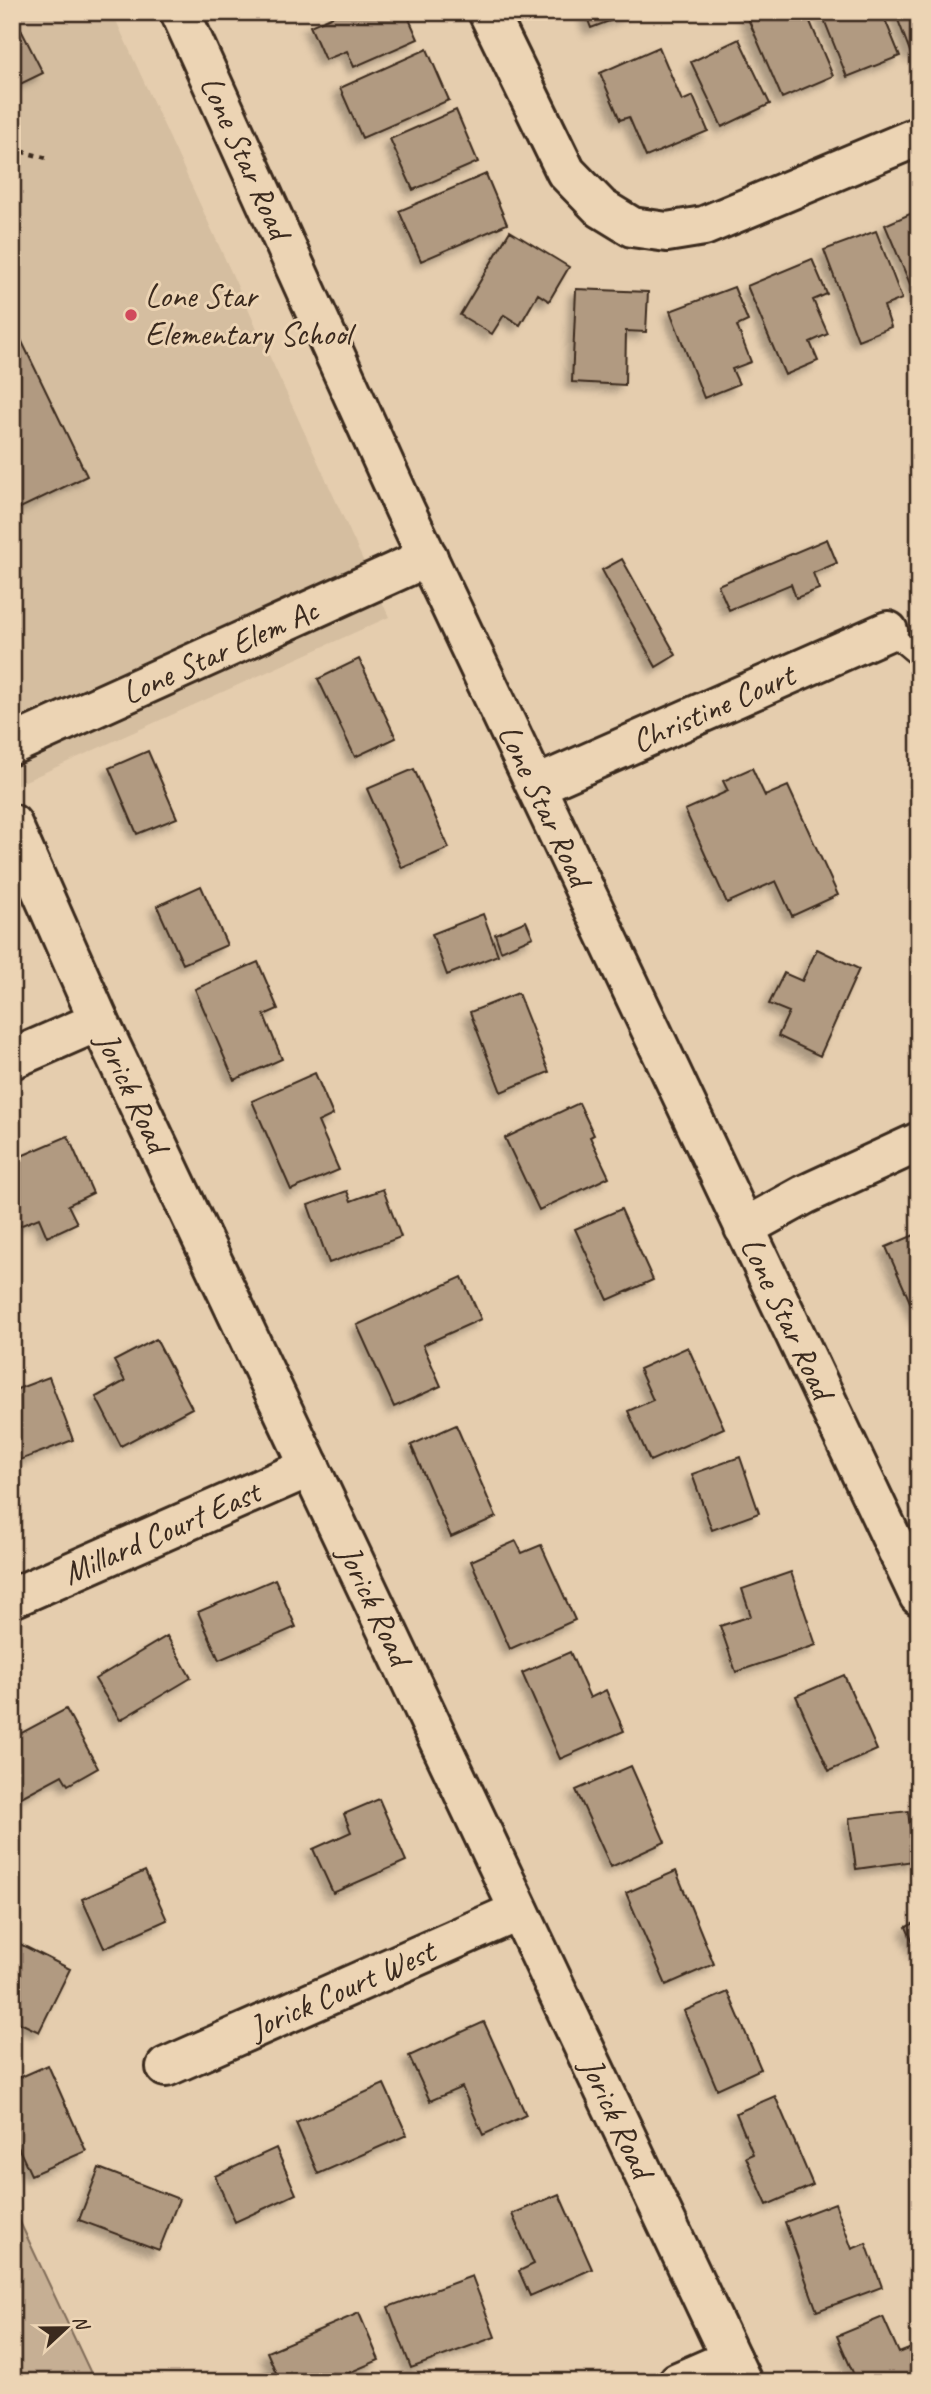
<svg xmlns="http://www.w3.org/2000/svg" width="931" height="2394" viewBox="0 0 931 2394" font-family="Caveat,sans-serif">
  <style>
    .built { fill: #d5bea0 }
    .green { fill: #c6af94; stroke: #806c59; stroke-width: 2 }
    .building { fill: #b19a81; stroke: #3b2a1e; stroke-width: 2; filter: url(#shadow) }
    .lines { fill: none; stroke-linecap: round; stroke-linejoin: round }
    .lane-casing { stroke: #3b2a1e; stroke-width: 24 }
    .street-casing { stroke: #3b2a1e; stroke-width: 44 }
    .secondary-casing { stroke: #3b2a1e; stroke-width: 44 }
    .path { stroke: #3b2a1e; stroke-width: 4.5; stroke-dasharray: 5 5; stroke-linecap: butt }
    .lane { stroke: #ecd4b4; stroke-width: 19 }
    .street { stroke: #ecd4b4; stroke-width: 38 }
    .secondary { stroke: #ecd4b4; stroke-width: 38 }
    .poi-dot { fill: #d1495b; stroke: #ecd4b4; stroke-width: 2.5 }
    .labels { text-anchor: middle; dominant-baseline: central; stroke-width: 6; stroke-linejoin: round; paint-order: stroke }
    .street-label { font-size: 33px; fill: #3b2a1e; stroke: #ecd4b4 }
    .poi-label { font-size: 33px; fill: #3b2a1e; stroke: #ecd4b4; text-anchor: start }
  </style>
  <defs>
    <filter id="shadow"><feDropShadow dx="-6" dy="6" stdDeviation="3.5" flood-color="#0004"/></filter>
  </defs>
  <rect width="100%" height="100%" fill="#e5cdae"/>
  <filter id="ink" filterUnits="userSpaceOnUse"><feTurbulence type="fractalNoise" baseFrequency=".0143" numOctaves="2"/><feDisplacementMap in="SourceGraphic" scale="14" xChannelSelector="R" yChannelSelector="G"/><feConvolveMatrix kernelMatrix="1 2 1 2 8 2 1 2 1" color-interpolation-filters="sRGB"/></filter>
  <g filter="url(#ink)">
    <path class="built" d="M12 12H112L389 617 12 787Z"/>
    <path class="green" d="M12 2205 95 2382H12Z"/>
    <path class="building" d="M12 12 43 73 12 88Z
      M342 12H406L418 39 354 67 347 51 325 60 310 26Z
      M585 12H633L591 28Z
      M751 12H806L833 76 782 98 746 14Z
      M821 12H882L900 56 847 77Z
      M895 12H919V51L911 54Z
      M739 39 770 104 722 127 691 62Z
      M659 47 682 101 693 96 708 131 646 157 629 117 620 120 600 73Z
      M427 49 449 100 362 138 340 88Z
      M456 110 478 162 413 190 390 139Z
      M486 174 507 224 421 261 399 211Z
      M919 210V305L885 225Z
      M510 231 569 267 549 301 538 294 520 325 504 315 492 334 460 315Z
      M876 231 902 299 884 306 891 327 858 340 824 250Z
      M812 259 827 294 813 300 828 334 810 342 818 361 785 375 747 286Z
      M734 287 748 321 737 326 751 362 732 369 739 384 704 398 670 311Z
      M576 289 648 292 646 332 626 331 625 385 572 382Z
      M12 321 87 476 12 512Z
      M827 539 837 563 813 573 819 589 796 598 791 584 729 610 718 585Z
      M622 559 676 655 656 667 602 570Z
      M359 659 396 738 355 757 318 679Z
      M148 751 177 818 137 834 109 768Z
      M752 768 765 796 788 786 838 895 792 916 776 881 727 903 685 810 728 791 723 781Z
      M414 769 449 848 402 868 367 789Z
      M201 886 227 945 183 964 157 906Z
      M483 914 498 955 447 975 432 934Z
      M526 921 533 937 501 951 495 934Z
      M817 949 859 969 820 1056 778 1036 789 1012 769 1004 784 973 802 981Z
      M258 962 278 1009 264 1015 282 1059 234 1080 195 989Z
      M518 993 549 1072 501 1092 470 1012Z
      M315 1073 333 1115 318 1122 339 1170 291 1190 252 1101Z
      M579 1103 594 1135 590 1137 609 1177 539 1210 505 1138Z
      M68 1136 93 1193 68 1205 77 1223 47 1237 39 1218 12 1229V1160Z
      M383 1189 401 1237 329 1263 308 1205 347 1191 351 1201Z
      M621 1209 653 1280 608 1300 575 1229Z
      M919 1233V1318H917L886 1247Z
      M462 1277 481 1319 423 1345 441 1386 394 1407 357 1325Z
      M156 1339 192 1408 121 1446 96 1397 125 1381 114 1361Z
      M688 1347 724 1428 650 1461 628 1411 653 1400 639 1369Z
      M49 1377 73 1440 12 1463V1391Z
      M456 1425 496 1517 451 1537 411 1445Z
      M740 1457 759 1513 712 1530 692 1474Z
      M516 1541 522 1553 541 1545 575 1620 510 1649 471 1561Z
      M791 1572 816 1645 736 1672 720 1626 751 1616 742 1589Z
      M275 1579 296 1627 219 1660 198 1612Z
      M167 1636 191 1678 120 1720 95 1679Z
      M570 1652 590 1698 606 1690 624 1731 560 1759 522 1673Z
      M844 1675 877 1750 829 1771 796 1696Z
      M66 1709 98 1768 68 1785 62 1775 12 1802V1738Z
      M631 1766 665 1842 611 1867 576 1790Z
      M379 1799 406 1861 333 1893 313 1849 351 1832 344 1814Z
      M908 1811 914 1861 856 1869 849 1818Z
      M145 1871 167 1920 104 1948 82 1899Z
      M676 1871 714 1964 666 1985 626 1893Z
      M919 1921V1956L906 1927Z
      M12 1940 70 1969 39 2032 12 2019Z
      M728 1992 761 2069 717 2089 684 2011Z
      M484 2022 526 2115 483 2135 462 2087 430 2101 409 2056Z
      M48 2065 86 2151 31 2175 12 2134V2081Z
      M384 2084 407 2135 318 2174 296 2123Z
      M775 2096 813 2185 767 2205 746 2157 753 2154 736 2113Z
      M276 2148 296 2194 235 2222 215 2176Z
      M99 2168 179 2199 159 2250 79 2220Z
      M559 2194 592 2269 530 2296 519 2271 534 2264 512 2214Z
      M835 2203 852 2249 866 2243 882 2287 817 2311 785 2222Z
      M472 2276 495 2337 411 2368 388 2307Z
      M359 2313 379 2360 328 2382H280L267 2352Z
      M883 2317 899 2353 914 2347 919 2357V2382H857L837 2336Z"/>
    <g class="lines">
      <g class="lane-casing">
        <path id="lane" d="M888 631 919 657"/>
      </g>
      <g class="street-casing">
        <g id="street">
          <path d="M488 12 566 172 601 208 632 227 667 232 704 226 919 136"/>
          <path id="s1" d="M12 745 428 557"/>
          <path id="s2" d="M538 785 888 631"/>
          <path id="s3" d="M12 824 99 1021 742 2382"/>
          <path d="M12 1059 99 1021"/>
          <path d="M744 1228 804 1195 919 1142"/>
          <path id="s4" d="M12 1598 310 1467"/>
          <path id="s5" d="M166 2067 519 1911"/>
          <path d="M678 2382 731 2359"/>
        </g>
      </g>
      <g class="secondary-casing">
        <g id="secondary">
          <path id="s6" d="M180 12 405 510 919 1596"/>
        </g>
      </g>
      <path class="path" d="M12 149 47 158"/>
      <use href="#lane" class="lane"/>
      <use href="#street" class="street"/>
      <use href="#secondary" class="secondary"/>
    </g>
  </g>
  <circle class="poi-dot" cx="131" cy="315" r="7"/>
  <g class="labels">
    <g class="street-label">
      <text stroke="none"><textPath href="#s6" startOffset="159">Lone Star Road</textPath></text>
      <text stroke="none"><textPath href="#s1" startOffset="228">Lone Star Elem Ac</textPath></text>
      <text stroke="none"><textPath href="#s2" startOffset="191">Christine Court</textPath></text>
      <text stroke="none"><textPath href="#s6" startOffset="873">Lone Star Road</textPath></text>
      <text stroke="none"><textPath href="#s3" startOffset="294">Jorick Road</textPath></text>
      <text stroke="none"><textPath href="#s6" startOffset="1440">Lone Star Road</textPath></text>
      <text stroke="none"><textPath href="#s4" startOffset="163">Millard Court East</textPath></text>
      <text stroke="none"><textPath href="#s3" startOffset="861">Jorick Road</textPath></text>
      <text stroke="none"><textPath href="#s5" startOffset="192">Jorick Court West</textPath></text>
      <text stroke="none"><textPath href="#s3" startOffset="1428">Jorick Road</textPath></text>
    </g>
    <g class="poi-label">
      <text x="145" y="296">Lone Star<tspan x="145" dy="38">Elementary School</tspan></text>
    </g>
  </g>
  <rect width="931" height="2394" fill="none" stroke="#ecd4b4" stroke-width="42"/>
  <rect x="21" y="21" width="889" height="2352" fill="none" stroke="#3b2a1e" stroke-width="2.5" filter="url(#ink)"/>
  <g transform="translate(66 2328) rotate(68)" stroke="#ecd4b4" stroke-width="5" paint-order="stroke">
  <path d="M0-5L12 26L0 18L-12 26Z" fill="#3b2a1e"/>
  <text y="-10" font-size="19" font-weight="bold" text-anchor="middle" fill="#3b2a1e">N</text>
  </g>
</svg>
